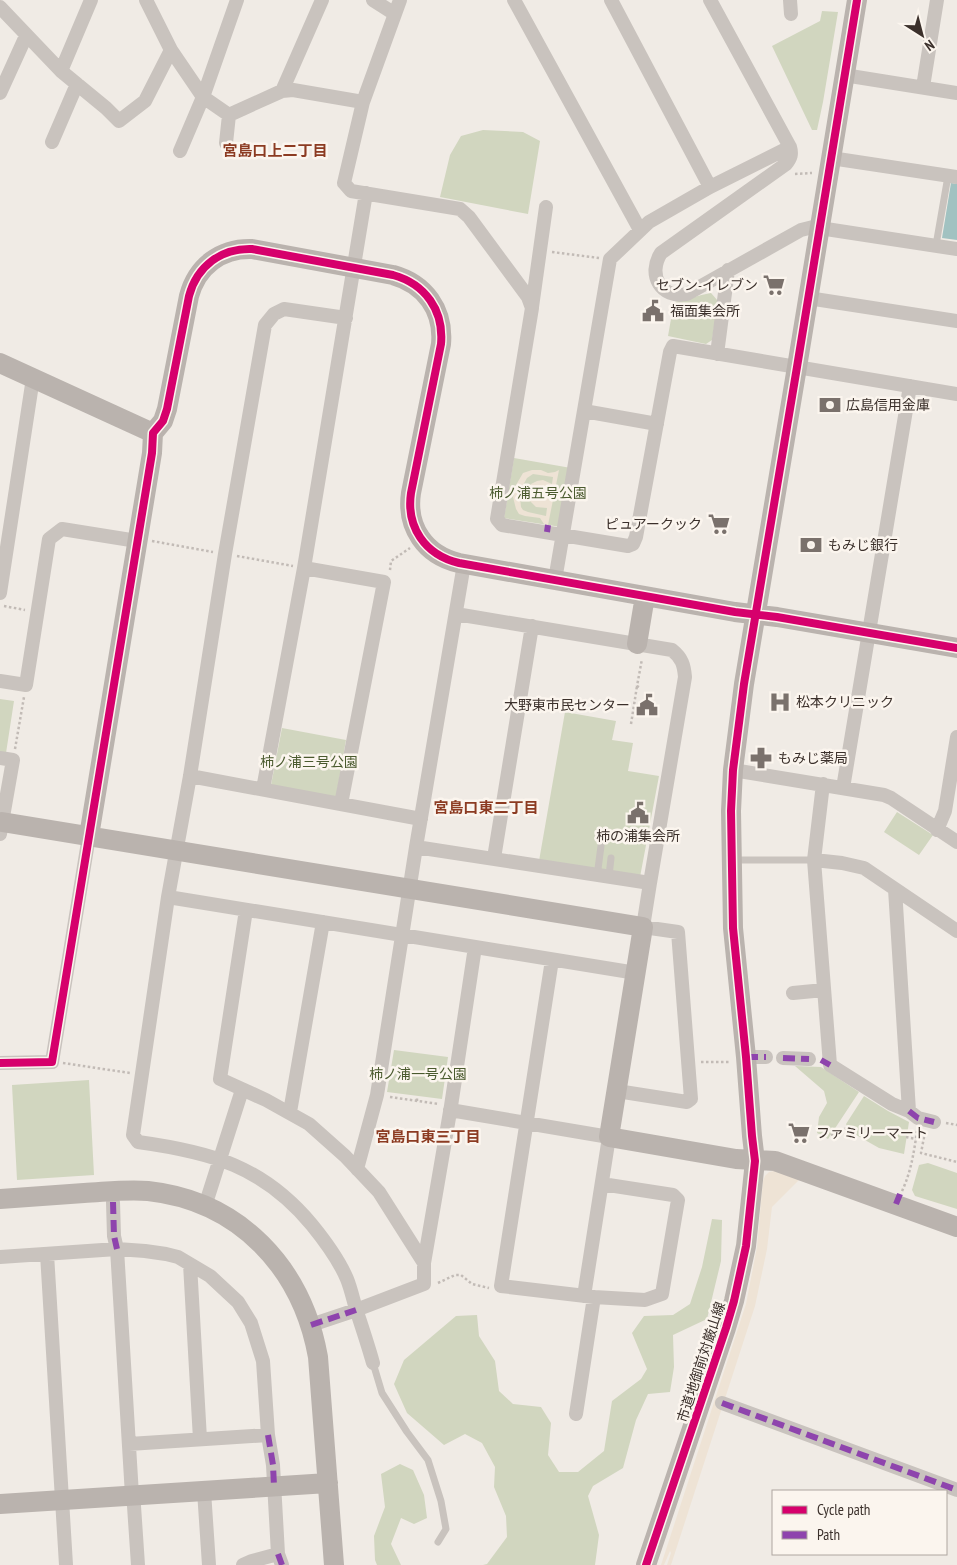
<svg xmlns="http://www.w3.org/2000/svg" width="957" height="1565" viewBox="0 0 957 1565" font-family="'PT Sans Narrow','Noto Sans JP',sans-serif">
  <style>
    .green { fill: #d1d6bf }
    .plaza { fill: #eee3d5; fill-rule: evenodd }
    .water { fill: #a1c2c1 }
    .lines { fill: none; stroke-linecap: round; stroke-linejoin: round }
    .path { stroke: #c2bbb6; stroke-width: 2.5; stroke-dasharray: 2.5 2.5; stroke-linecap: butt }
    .lane { stroke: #c9c3be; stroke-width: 7 }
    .street { stroke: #c9c3be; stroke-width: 14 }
    .secondary { stroke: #bab3ae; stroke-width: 20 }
    .quiet { stroke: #8e44ad; stroke-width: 6; stroke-dasharray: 12 6; stroke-linecap: butt }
    .cycleway-casing { stroke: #fbf5ee; stroke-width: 11 }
    .cycleway { stroke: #d6006c; stroke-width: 8 }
    .labels { text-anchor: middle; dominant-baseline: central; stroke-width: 5; stroke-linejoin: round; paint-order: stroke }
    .poi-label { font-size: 14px; fill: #3b302b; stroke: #fbf5ee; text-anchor: start }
    .park-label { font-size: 14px; fill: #4a5a2e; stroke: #fbf5ee }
    .street-label { font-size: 14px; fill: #3b302b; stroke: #fbf5ee }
    .neighbourhood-label { font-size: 15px; font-weight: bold; fill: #8c3b22; stroke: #fbf5ee }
  </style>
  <rect width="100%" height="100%" fill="#f0ebe5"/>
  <path class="green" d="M822 11 838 12 823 102 817 130H812L772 46 820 21Z
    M483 130 523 132 540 141 528 214 440 197 450 155 461 136Z
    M711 293 718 301 712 340 706 344 668 336 674 302C687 300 698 295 711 293Z
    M514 458 571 468 561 527 504 518Z
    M0 699 14 701 6 753 0 752Z
    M565 712 616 721 612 740 633 743 628 771 659 776 640 877 539 861Z
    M282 728 346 740 336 797 271 785Z
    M897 812 933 835 919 855 884 832Z
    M394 1050 448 1057 442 1099 387 1092Z
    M795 1066 821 1067 859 1092 828 1139 817 1133 819 1117 827 1103 824 1091Z
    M89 1080 94 1175 17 1180 12 1085Z
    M864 1096 888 1111 909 1122 904 1154 879 1148 849 1131 846 1124Z
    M928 1163 957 1173V1209L915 1196 912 1190 919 1165Z
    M712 1219 722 1220 721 1261 707 1319 673 1335 674 1367 670 1392 648 1394 636 1420 623 1468 593 1486 588 1496 599 1535 595 1565H483L487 1564 507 1537 506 1516 494 1487 495 1467 482 1443 465 1434 444 1445 407 1413 394 1384 404 1360 456 1316 477 1315 479 1336 495 1361 499 1391 513 1404 541 1407 551 1423 548 1455 559 1472H578L604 1451 612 1401 641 1379 647 1369 632 1333 644 1316 673 1315 690 1304 702 1267Z
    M400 1464 413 1470 424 1495 427 1518 414 1524 401 1518 391 1544 401 1565H377L375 1560 374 1536 385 1507 381 1474Z"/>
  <path class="plaza" d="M532 470H541L548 473 555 472 559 470 548 525 544 524 540 518 525 516 519 514 516 509 513 497 516 490V485L523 473ZM533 474 553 477 552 484 543 480 537 481 531 484 528 490 529 500 536 507 547 508 546 516 528 512 523 510 521 507 520 497 522 487 527 478Z
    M774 1171 800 1179 772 1207 767 1249 755 1306 671 1565H667L671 1553 670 1551 664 1565H661L746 1304 757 1247 763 1181 765 1176 769 1172Z"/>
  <path class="water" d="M951 183 957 184V240L942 238Z"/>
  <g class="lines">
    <path class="path" d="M795 174 812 173
      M552 252 599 258
      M152 541 213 552
      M237 556 293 566
      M390 570 391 561 410 548
      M4 606 25 610
      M639 687 637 686 642 659
      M631 724 637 686
      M15 749 24 697
      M701 1062H730
      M63 1063 130 1073
      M390 1097 439 1104
      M417 1101V1096
      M946 1123 957 1125
      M925 1132 921 1153 957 1162
      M831 1135 847 1128
      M906 1137 916 1139
      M902 1191C911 1172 914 1152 917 1131
      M438 1283 455 1275H461L472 1284 489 1288"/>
    <path class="lane" d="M936 245 948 176
      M742 860H814
      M599 875 598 869 601 846
      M609 876 611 858
      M373 1363 382 1393 407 1432 428 1460 441 1501 446 1529 438 1542"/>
    <path class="street" d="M146 0 171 50 203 97 229 115 282 91 293 90 363 102
      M373 0 395 14
      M400 0 363 102 344 183 351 191 460 209 469 217 528 297 532 308 498 513 497 519 502 525 628 546 633 544 636 537 670 352 673 346 957 394
      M514 0 640 230
      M611 0 710 187
      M710 0 790 147C792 154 791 158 786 164L661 253C647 275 661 299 687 294L801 230 813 227 957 249
      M790 0 791 14
      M0 7 61 71 106 108 119 121 145 101 171 50
      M61 71 91 0
      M844 75 957 93
      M923 87 937 0
      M282 91 322 0
      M0 93 26 36
      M52 142 77 84
      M226 143 229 115
      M180 151 203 97 237 0
      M831 158 957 177
      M808 298 957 321
      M532 307 546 207
      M346 318 284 309 274 314 265 325 225 554 190 776 168 897 133 1135 138 1142C211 1152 263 1166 312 1225 325 1241 339 1260 347 1279 351 1289 353 1299 356 1309 362 1327 368 1345 373 1363
      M717 354 728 270
      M584 411 657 424
      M304 568 384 582 341 804
      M555 580 610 259 649 222 710 187 790 147
      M0 593 33 378
      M456 614 672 650C682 658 684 665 685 677L650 883
      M0 681 26 685 49 539 62 529 137 541
      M0 758 13 760 0 834
      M733 770 884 795 891 798 957 842
      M190 776 421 819
      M823 784 814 860 830 1065 892 1104 909 1111 895 889
      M843 788 910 386
      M263 789 304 568 366 193
      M937 830 945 811 957 737
      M416 847 464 564
      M494 858 532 626
      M814 860 842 863 864 868 957 931
      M168 897 636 973
      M246 910 220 1079 266 1100 309 1124 345 1156 379 1192 424 1263
      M552 960 501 1286 594 1297 645 1300 662 1294 678 1200 673 1195 602 1184
      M793 993 824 990
      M746 1057H766
      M783 1058 809 1059
      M0 1063 52 1062 89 836
      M450 1110 609 1137 584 1296
      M909 1111 918 1118 934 1122
      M290 1112 323 922
      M357 1169 377 1095 416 847 650 883 643 927 678 932 691 1099 687 1102 617 1091
      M113 1202 114 1236 117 1249 132 1495 134 1506 138 1565
      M205 1206 242 1090
      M47 1254 66 1565
      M0 1257 117 1249 145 1251 166 1254 178 1257 210 1276 238 1302 251 1323 263 1361 268 1435 273 1465 278 1554 282 1565
      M190 1264 200 1439
      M311 1325 356 1310 424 1284V1263L451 1106 475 947
      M722 1403 957 1490
      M576 1414 594 1297
      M129 1444 268 1435
      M204 1491 209 1565
      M243 1565 252 1561 278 1554"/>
    <path class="secondary" d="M0 363 153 433
      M637 644 645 596
      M2 822 643 927 609 1137 736 1159 775 1161 957 1227
      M89 836 152 453 153 433 163 421 167 409 189 296C197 266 221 248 252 249L393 275C425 284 444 310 441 344L411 493C406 527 425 555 459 563L735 612 777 617 957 648
      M0 1199C28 1197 56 1195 84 1193 105 1192 127 1189 148 1191 240 1201 302 1268 318 1357L334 1565
      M0 1504 328 1483
      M646 1565 726 1328 734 1301 746 1246 755 1161 752 1136 746 1057 733 928 731 811 733 770 744 684 797 367 857 0"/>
    <path class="quiet" d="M547 532 548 525
      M746 1057H766
      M783 1058 809 1059
      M821 1060 830 1065
      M909 1111 918 1118 934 1122
      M113 1202 114 1236 117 1249
      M896 1204 900 1194
      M311 1325 356 1310
      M722 1403 957 1490
      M268 1435 273 1465 274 1486
      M278 1554 282 1565"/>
    <g class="cycleway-casing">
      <path id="cycleway" d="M0 1063 52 1062 152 453 153 433 163 421 167 409 189 296C197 266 221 248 252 249L393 275C425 284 444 310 441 344L411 493C406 527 425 555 459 563L735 612 777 617 957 648
        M646 1565 726 1328 734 1301 746 1246 755 1161 752 1136 746 1057 733 928 731 811 733 770 744 684 797 367 857 0"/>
    </g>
    <use href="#cycleway" class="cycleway"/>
  </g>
  <defs>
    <g id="supermarket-bare" transform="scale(1.725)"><path d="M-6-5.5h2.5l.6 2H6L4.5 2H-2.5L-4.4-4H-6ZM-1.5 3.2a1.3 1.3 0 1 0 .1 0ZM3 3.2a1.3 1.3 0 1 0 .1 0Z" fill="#7a716c" stroke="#fbf5ee" stroke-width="2.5" paint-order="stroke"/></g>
    <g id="civic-bare" transform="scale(1.725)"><path d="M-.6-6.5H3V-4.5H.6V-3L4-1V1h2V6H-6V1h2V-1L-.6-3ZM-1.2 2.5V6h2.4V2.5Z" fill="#7a716c" stroke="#fbf5ee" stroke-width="2.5" paint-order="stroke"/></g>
    <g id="bank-bare" transform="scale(1.725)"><path d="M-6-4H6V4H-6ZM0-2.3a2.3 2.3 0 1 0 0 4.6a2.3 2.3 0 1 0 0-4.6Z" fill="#7a716c" stroke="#fbf5ee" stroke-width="2.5" paint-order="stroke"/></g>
    <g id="hospital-bare" transform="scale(1.725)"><path d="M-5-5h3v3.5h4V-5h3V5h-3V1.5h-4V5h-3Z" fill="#7a716c" stroke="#fbf5ee" stroke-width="2.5" paint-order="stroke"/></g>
    <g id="pharmacy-bare" transform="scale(1.725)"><path d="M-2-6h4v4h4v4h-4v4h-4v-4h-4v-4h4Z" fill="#7a716c" stroke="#fbf5ee" stroke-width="2.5" paint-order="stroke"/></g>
  </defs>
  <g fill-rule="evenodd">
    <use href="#supermarket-bare" x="774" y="285"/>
    <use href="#civic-bare" x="653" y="311"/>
    <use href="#bank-bare" x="830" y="405"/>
    <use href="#supermarket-bare" x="719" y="524"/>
    <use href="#bank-bare" x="811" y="545"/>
    <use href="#hospital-bare" x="780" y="702"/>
    <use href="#civic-bare" x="647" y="705"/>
    <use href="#pharmacy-bare" x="761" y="758"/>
    <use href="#civic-bare" x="638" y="813"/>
    <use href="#supermarket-bare" x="799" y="1133"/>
  </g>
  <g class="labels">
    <g class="poi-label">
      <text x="758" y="285" text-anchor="end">セブン-イレブン</text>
      <text x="670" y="311">福面集会所</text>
      <text x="846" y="405">広島信用金庫</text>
      <text x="702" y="524" text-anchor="end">ピュアークック</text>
      <text x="828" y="545">もみじ銀行</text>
      <text x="796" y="702">松本クリニック</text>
      <text x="630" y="705" text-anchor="end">大野東市民センター</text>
      <text x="778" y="758">もみじ薬局</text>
      <text x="638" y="836" text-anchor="middle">柿の浦集会所</text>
      <text x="816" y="1133">ファミリーマート</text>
    </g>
    <g class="park-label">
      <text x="538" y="493">柿ノ浦五号公園</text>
      <text x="309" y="762">柿ノ浦三号公園</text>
      <text x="418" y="1074">柿ノ浦一号公園</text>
    </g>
    <g class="street-label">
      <text transform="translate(701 1362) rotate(-72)">市道地御前対厳山線</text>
    </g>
    <g class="neighbourhood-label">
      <text x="275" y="150">宮島口上二丁目</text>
      <text x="486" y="807">宮島口東二丁目</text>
      <text x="428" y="1136">宮島口東三丁目</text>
    </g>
  </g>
  <rect x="772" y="1490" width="175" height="65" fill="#fbf5ee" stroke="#aea6a0"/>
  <rect x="782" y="1506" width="25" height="8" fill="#d6006c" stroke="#aea6a0"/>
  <text x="817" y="1515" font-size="15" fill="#3b302b">Cycle path</text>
  <rect x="782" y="1531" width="25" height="8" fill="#8e44ad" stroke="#aea6a0"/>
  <text x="817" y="1540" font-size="15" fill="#3b302b">Path</text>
  <g transform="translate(922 35) rotate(144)" stroke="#fbf5ee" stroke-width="4" paint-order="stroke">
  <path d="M0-4L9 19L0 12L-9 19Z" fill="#3b302b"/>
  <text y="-8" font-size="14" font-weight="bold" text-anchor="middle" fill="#3b302b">N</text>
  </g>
</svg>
